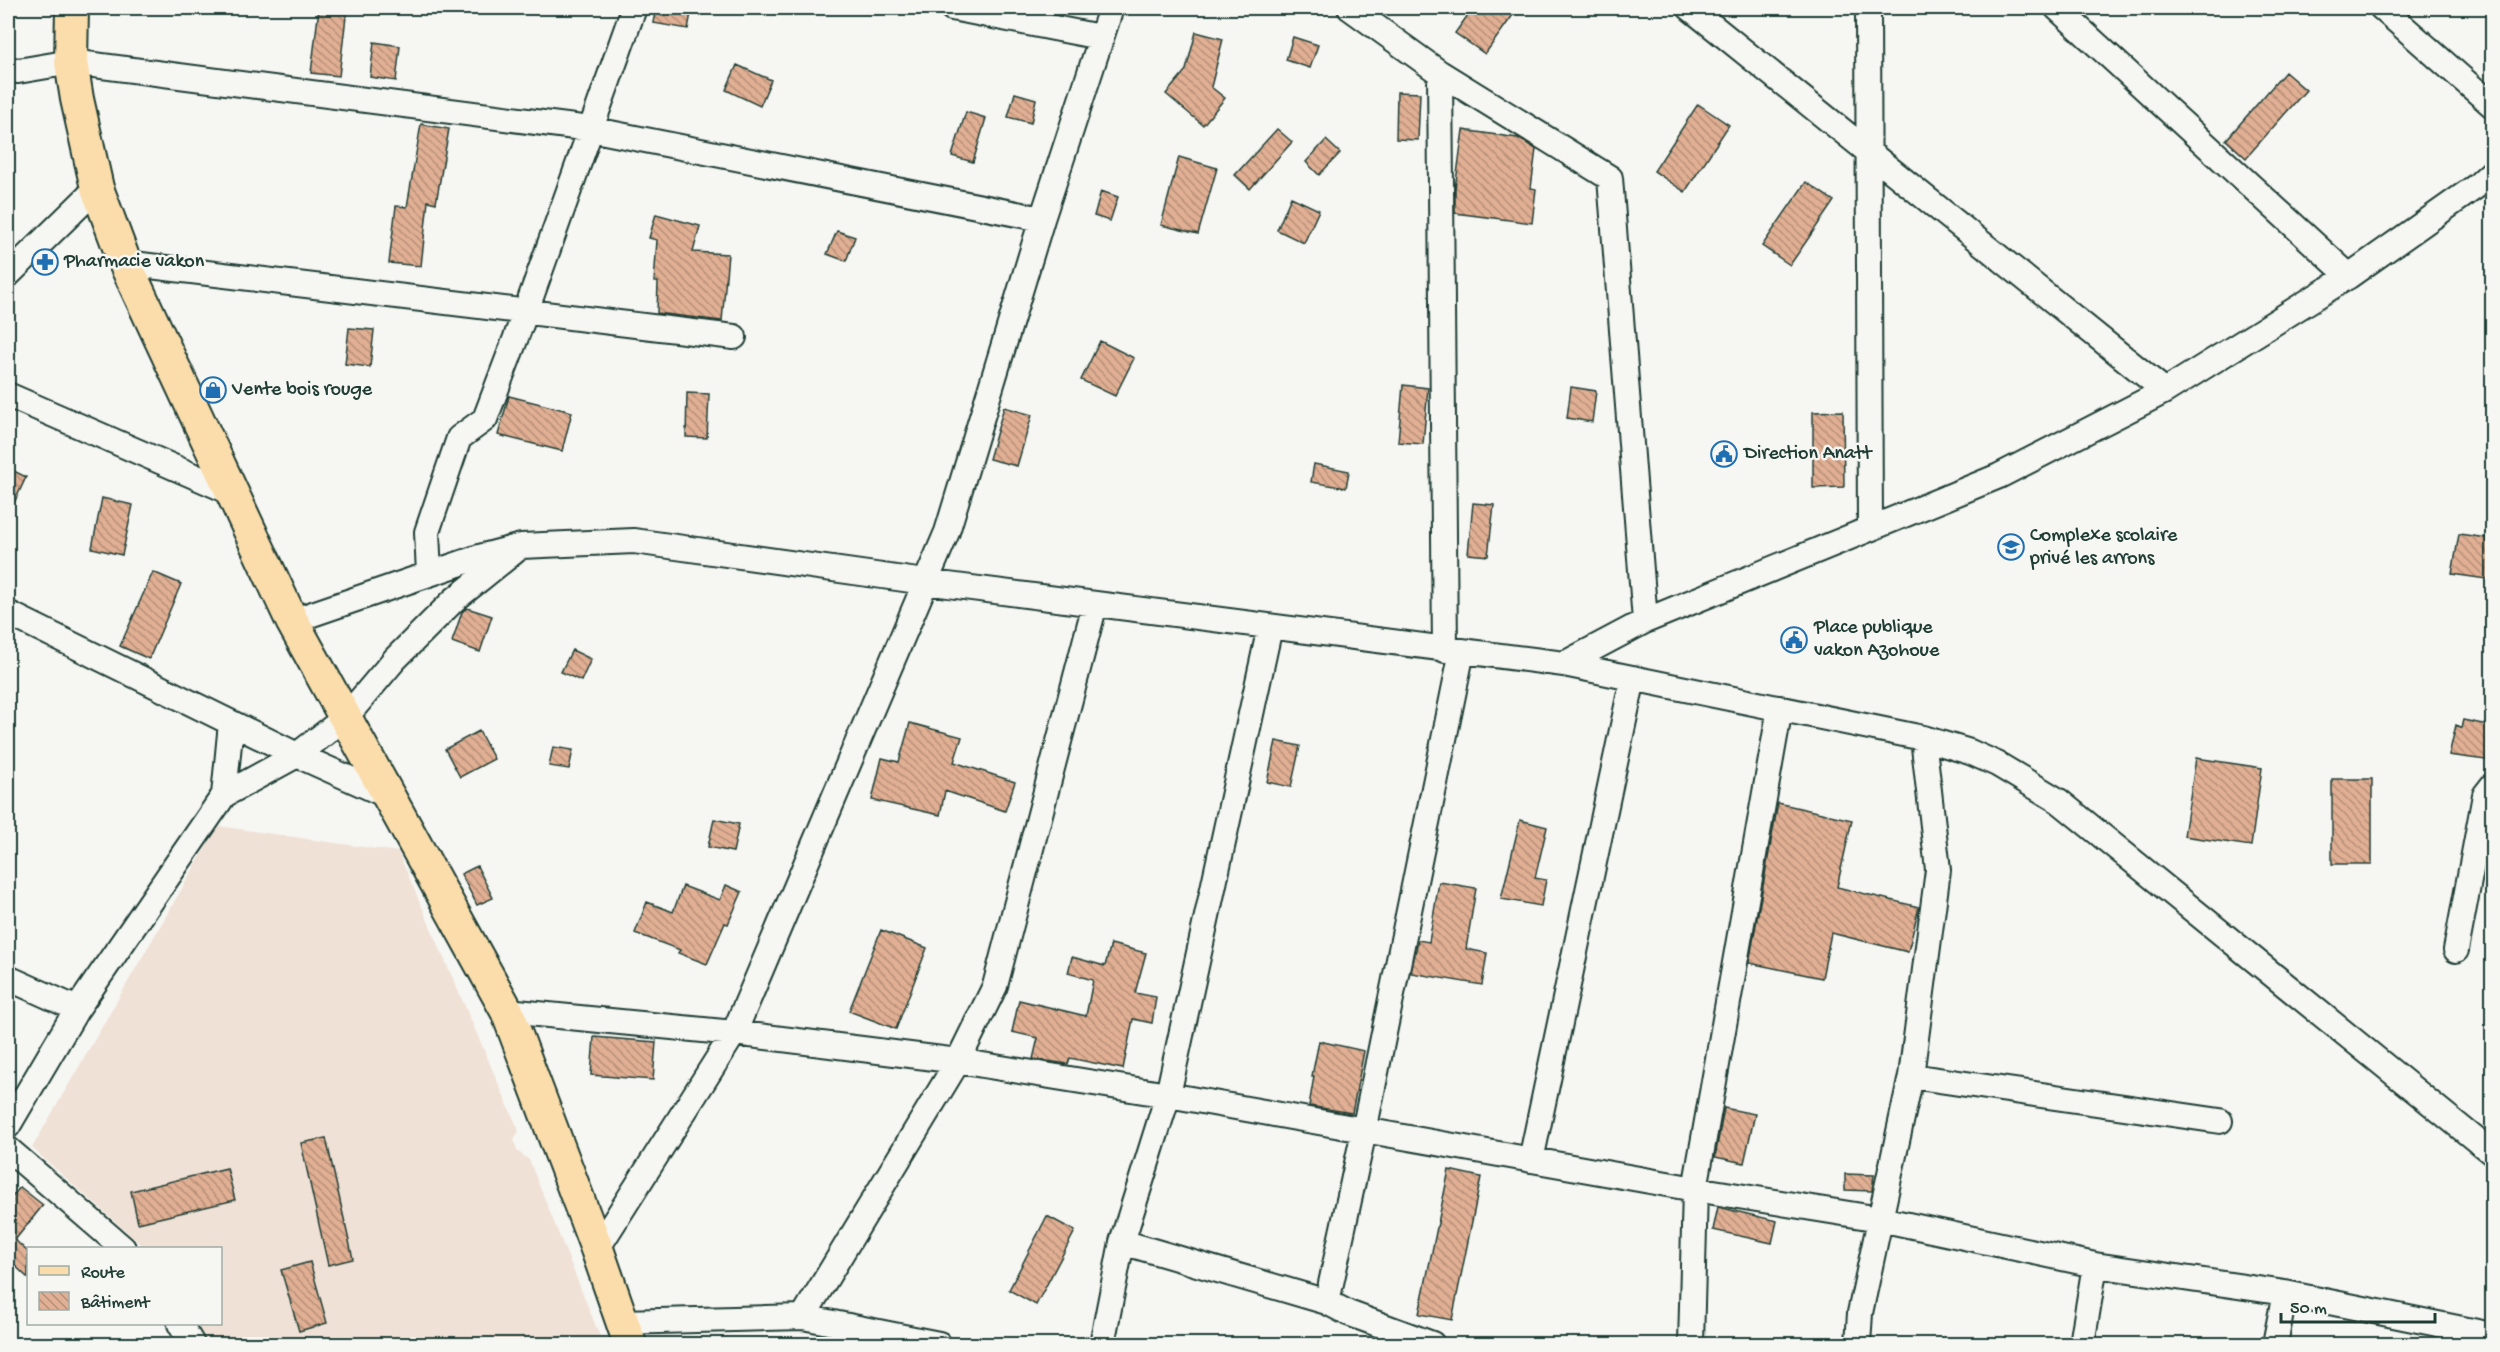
<svg xmlns="http://www.w3.org/2000/svg" width="2500" height="1352" viewBox="0 0 2500 1352" font-family="'Gochi Hand',sans-serif">
  <style>
    .built { fill: #f0e1d6 }
    .building { fill: url(#building-back-hatch); stroke: #1f3d34; stroke-width: 1.5 }
    .lines { fill: none; stroke-linecap: round; stroke-linejoin: round }
    .minor-casing { stroke: #1f3d34; stroke-width: 28 }
    .major-casing { stroke: #1f3d34; stroke-width: 36 }
    .minor { stroke: #f6f6f2; stroke-width: 24 }
    .major { stroke: #fbddab; stroke-width: 32 }
    .labels { text-anchor: middle; dominant-baseline: central; stroke-width: 5; stroke-linejoin: round; paint-order: stroke }
    .poi-label { font-size: 20px; fill: #1f3d34; stroke: #f6f6f2; text-anchor: start }
  </style>
  <defs>
    <pattern id="building-back-hatch" width="6" height="6" patternUnits="userSpaceOnUse" patternTransform="scale(1.5)"><rect width="6" height="6" fill="#e1af93"/><path d="M-1 5l2 2M0 0l6 6M5-1l2 2" fill="none" stroke="#b69079"/></pattern>
  </defs>
  <rect width="100%" height="100%" fill="#f6f6f2"/>
  <filter id="ink" filterUnits="userSpaceOnUse"><feTurbulence type="fractalNoise" baseFrequency=".0167" numOctaves="2"/><feDisplacementMap in="SourceGraphic" scale="12" xChannelSelector="R" yChannelSelector="G"/><feConvolveMatrix kernelMatrix="1 2 1 2 8 2 1 2 1" color-interpolation-filters="sRGB"/></filter>
  <g filter="url(#ink)">
    <path class="built" d="M218 826 398 852 519 1131 514 1139 517 1151 529 1160 601 1339 599 1344H205L194 1324H220V1248H145L32 1148Z"/>
    <path class="building" d="M319 8H347L339 76 311 73Z
      M656 8H692L688 29 653 23Z
      M1473 8H1518L1485 54 1455 33Z
      M1196 32 1223 39 1211 87 1225 98 1203 125 1166 94 1186 70Z
      M1293 37 1318 45 1310 68 1286 60Z
      M374 42 400 46 396 81 370 77Z
      M737 65 771 80 760 106 726 90Z
      M2285 72 2306 90 2246 158 2226 140Z
      M1397 92 1420 93 1418 140 1396 139Z
      M1015 93 1036 99 1031 123 1008 117Z
      M1698 104 1729 125 1685 192 1654 171Z
      M966 112 986 118 973 162 952 156Z
      M421 124 449 129 436 203 428 201 421 266 389 263 396 206 407 207Z
      M1277 129 1292 142 1250 189 1235 175Z
      M1463 130 1518 138 1536 149 1531 188 1536 189 1532 223 1455 213V189Z
      M1326 140 1340 153 1319 175 1306 162Z
      M1179 157 1217 168 1198 234 1161 225Z
      M1806 182 1834 201 1790 265 1762 246Z
      M1101 191 1118 197 1110 221 1094 216Z
      M1291 197 1319 210 1304 243 1277 230Z
      M656 214 700 226 693 252 728 254 722 321 657 313 658 282H654L657 240 649 238Z
      M837 231 855 237 846 261 827 254Z
      M349 328 374 330 370 367 345 364Z
      M1100 341 1134 358 1115 396 1081 380Z
      M1403 385 1428 388 1423 444 1398 442Z
      M1571 387 1596 391 1592 422 1567 418Z
      M687 393 709 394 707 438 686 437Z
      M509 396 572 412 562 451 498 435Z
      M1004 407 1032 415 1017 466 989 459Z
      M1843 411 1844 487 1813 488V412Z
      M1314 464 1349 471 1346 488 1311 482Z
      M8 468 26 477 8 516Z
      M102 498 133 505 122 555 92 548Z
      M1473 503 1494 505 1488 556 1468 554Z
      M2459 534 2493 539V580L2452 574Z
      M153 572 181 584 149 659 120 646Z
      M467 608 492 616 480 652 452 642 462 612Z
      M572 650 591 659 581 681 561 672Z
      M2463 720 2493 726V761L2449 755 2456 725 2461 728Z
      M910 723 962 737 954 762 1015 782 1005 811 945 791 940 815 872 800 882 758 899 762Z
      M479 731 494 759 460 777 445 749Z
      M1276 741 1300 746 1291 787 1267 782Z
      M553 747 573 750 569 769 549 766Z
      M2196 758 2262 768 2251 846 2184 836Z
      M2332 779H2372V864H2332Z
      M1778 803 1852 820 1837 887 1919 907 1908 952 1831 933 1822 978 1749 963Z
      M714 819 739 824 733 852 708 847Z
      M1520 820 1547 827 1535 878 1546 880 1541 906 1501 899Z
      M477 866 493 898 477 905 461 874Z
      M1439 882 1476 888 1466 949 1487 953 1482 985 1411 973 1418 940 1429 942Z
      M726 885 742 892 728 924 725 923 707 964 678 953 680 950 635 933 647 902 673 912 683 886 720 900Z
      M881 930 927 948 896 1029 849 1011Z
      M1111 944 1146 953 1135 993 1156 997 1152 1023 1133 1019 1123 1069 1070 1058 1068 1064 1033 1059 1038 1038 1012 1032 1019 1000 1086 1016 1093 980 1068 973 1072 957 1105 966Z
      M594 1037 656 1042 653 1080 591 1075Z
      M1319 1041 1364 1051 1352 1113 1309 1106 1314 1076H1312Z
      M1724 1108 1755 1114 1744 1163 1715 1157Z
      M326 1138 353 1259 328 1265 301 1143Z
      M227 1168 235 1200 138 1223 131 1191Z
      M1449 1170 1481 1177 1452 1320 1419 1314Z
      M1845 1174 1874 1175 1872 1191 1845 1190Z
      M20 1187 43 1205 15 1240 28 1252V1278L8 1259V1202Z
      M1718 1207 1777 1221 1772 1243 1713 1230Z
      M1047 1216 1075 1231 1036 1305 1009 1290Z
      M310 1262 327 1323 299 1331 281 1270Z"/>
    <g class="lines">
      <g class="minor-casing">
        <path id="minor" d="M952 8 1100 37
          M1350 8 1440 73 1610 178 1645 621 1999 476 2165 391 2349 276 2478 185 2492 172
          M1690 8 2165 391
          M1868 8 1870 528
          M2057 8 2349 276
          M2382 8 2492 105
          M8 69 18 71 71 62 590 129 1042 219
          M1440 73 1445 650
          M125 263 734 337
          M8 275 97 188
          M8 395 233 493
          M429 574 427 532 459 438 485 419 526 311 634 8
          M8 613 297 755 386 795
          M292 621 479 557 521 546 634 541 925 582 1564 664 1645 621
          M1564 664 1923 738 1970 752 1997 764 2059 801 2492 1153
          M224 795 231 723
          M2456 950 2485 795 2492 786
          M8 978 77 1009
          M507 1011 734 1033 958 1061 1168 1095 1695 1189 1880 1219 2095 1265 2285 1293 2492 1335
          M1911 1076 2220 1121
          M8 1126 77 1009 224 795 297 755 346 717 395 659 454 600 515 551
          M8 1149 123 1248
          M1531 1160 1633 678
          M1122 1242 1327 1302 1348 1313 1432 1344
          M597 1249 734 1033 947 532 1042 219 1111 8
          M1327 1302 1364 1131 1462 651
          M803 1317 958 1061 995 986 1095 604
          M622 1322 803 1317 939 1344
          M180 1324 192 1344
          M1102 1344 1122 1242 1168 1095 1270 627
          M1691 1344 1695 1189 1780 708
          M1858 1344 1860 1313 1911 1076 1938 870 1923 738
          M2082 1344 2095 1265
          M2275 1344 2285 1293"/>
      </g>
      <g class="major-casing">
        <path id="major" d="M72 8 71 62 77 99 97 188 125 263 292 621 507 1011 597 1249 630 1344"/>
      </g>
      <use href="#minor" class="minor"/>
      <use href="#major" class="major"/>
    </g>
  </g>
  <defs>
    <g id="pharmacy-ring" transform="scale(1.35)"><circle r="9.5" fill="#f6f6f2" stroke="#1f6fb2" stroke-width="1.5"/><path d="M-2-6h4v4h4v4h-4v4h-4v-4h-4v-4h4Z" fill="#1f6fb2"/></g>
    <g id="shop-ring" transform="scale(1.35)"><circle r="9.5" fill="#f6f6f2" stroke="#1f6fb2" stroke-width="1.5"/><path d="M-5-2.5h2.3a2.7 3.5 0 0 1 5.4 0H5L5.5 6h-11ZM-1.5-2.5h3a1.5 2.3 0 0 0-3 0Z" fill="#1f6fb2"/></g>
    <g id="civic-ring" transform="scale(1.35)"><circle r="9.5" fill="#f6f6f2" stroke="#1f6fb2" stroke-width="1.5"/><path d="M-.6-6.5H3V-4.5H.6V-3L4-1V1h2V6H-6V1h2V-1L-.6-3ZM-1.2 2.5V6h2.4V2.5Z" fill="#1f6fb2"/></g>
    <g id="school-ring" transform="scale(1.35)"><circle r="9.5" fill="#f6f6f2" stroke="#1f6fb2" stroke-width="1.5"/><path d="M0-5L7-2L0 1L-7-2ZM-4 1L0 2.5L4 1V4Q0 6-4 4Z" fill="#1f6fb2"/></g>
  </defs>
  <g fill-rule="evenodd">
    <use href="#pharmacy-ring" x="45" y="262"/>
    <use href="#shop-ring" x="213" y="390"/>
    <use href="#civic-ring" x="1724" y="454"/>
    <use href="#school-ring" x="2011" y="547"/>
    <use href="#civic-ring" x="1794" y="640"/>
  </g>
  <g class="labels">
    <g class="poi-label">
      <text x="64" y="262">Pharmacie vakon</text>
      <text x="232" y="390">Vente bois rouge</text>
      <text x="1744" y="454">Direction Anatt</text>
      <text x="2030" y="536">Complexe scolaire<tspan x="2030" dy="23">privé les arrons</tspan></text>
      <text x="1814" y="628">Place publique<tspan x="1814" dy="23">vakon Azohoue</tspan></text>
    </g>
  </g>
  <rect width="2500" height="1352" fill="none" stroke="#f6f6f2" stroke-width="30"/>
  <rect x="15" y="15" width="2470" height="1322" fill="none" stroke="#1f3d34" stroke-width="2" filter="url(#ink)"/>
  <rect x="27" y="1247" width="195" height="78" fill="#f6f6f2" stroke="#a0aca6" stroke-width="1.5"/>
  <rect x="39" y="1266" width="30" height="9" fill="#fbddab" stroke="#a0aca6" stroke-width="1.5"/>
  <text x="81" y="1277" font-size="18" fill="#1f3d34">Route</text>
  <rect x="39" y="1292" width="30" height="18" fill="url(#building-back-hatch)" stroke="#a0aca6" stroke-width="1.5"/>
  <text x="81" y="1307" font-size="18" fill="#1f3d34">Bâtiment</text>
  <path d="M2281 1313v9h154v-9" fill="none" stroke="#1f3d34" stroke-width="3"/>
  <text x="2290" y="1313" font-size="18" fill="#1f3d34" stroke="#f6f6f2" stroke-width="4.5" paint-order="stroke">50 m</text>
</svg>
